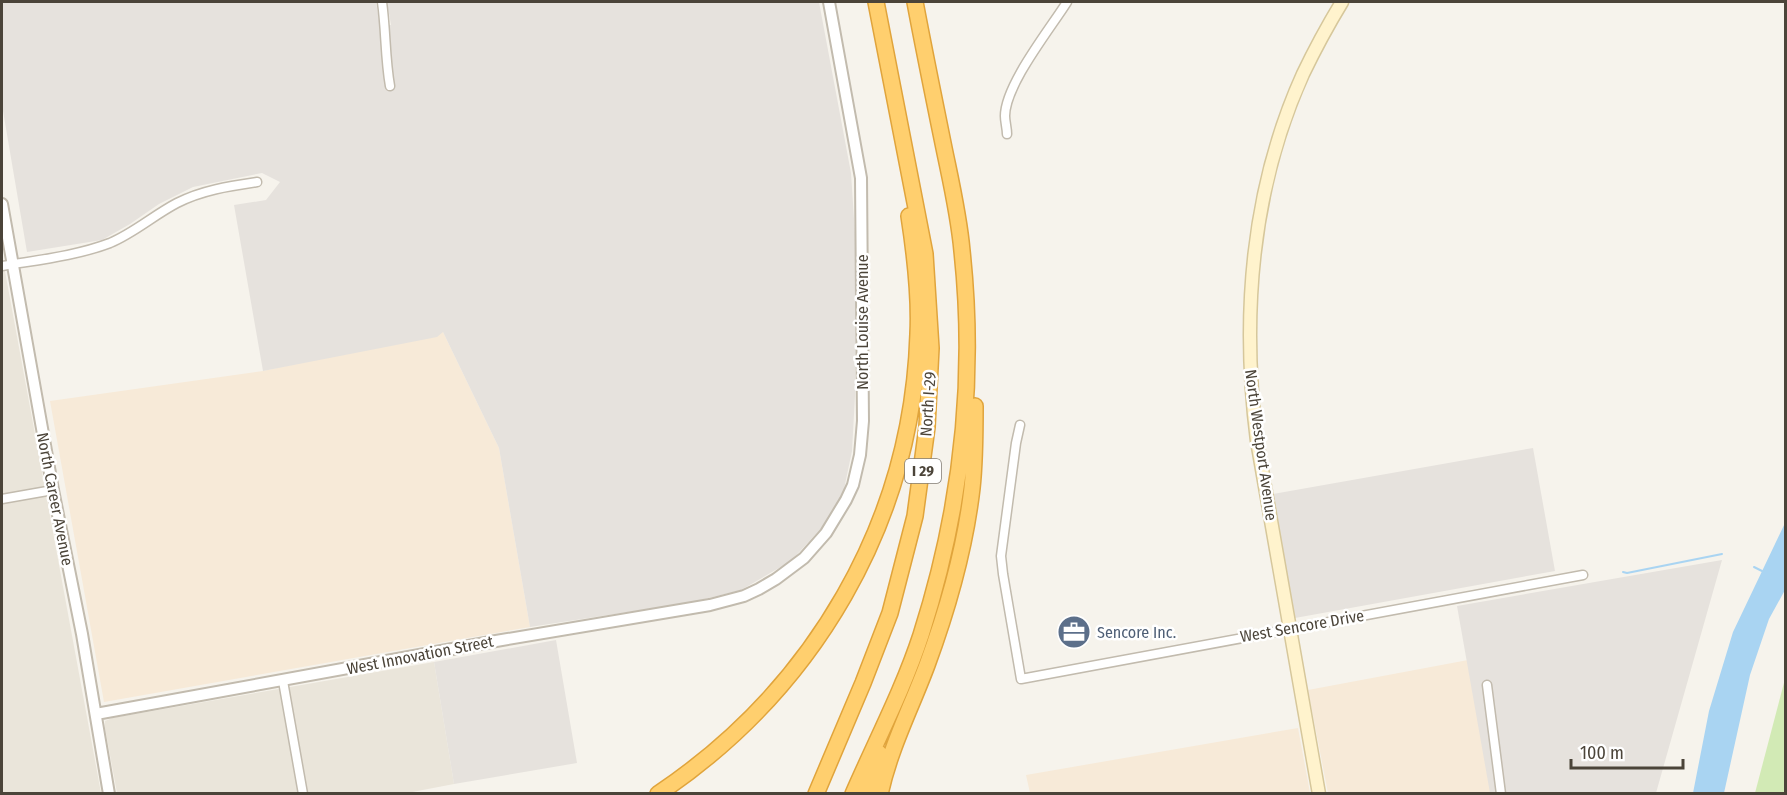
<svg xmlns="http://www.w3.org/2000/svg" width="1787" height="795" viewBox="0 0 1787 795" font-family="'Fira Sans Condensed',sans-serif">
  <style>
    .residential { fill: #eae5da }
    .commercial { fill: #f7ead8 }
    .industrial { fill: #e6e2dd }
    .green { fill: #d2eab5 }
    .water { fill: #a9d4f2 }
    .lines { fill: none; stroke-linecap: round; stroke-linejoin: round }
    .stream { stroke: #a9d4f2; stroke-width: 2 }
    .minor-casing { stroke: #c2bbae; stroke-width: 11 }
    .tertiary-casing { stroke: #c2bbae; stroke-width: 14 }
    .secondary-casing { stroke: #d6c79b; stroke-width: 15 }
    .motorway-casing { stroke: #e0a43c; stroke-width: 18 }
    .minor { stroke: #fff; stroke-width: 8 }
    .tertiary { stroke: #fff; stroke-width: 10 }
    .secondary { stroke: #fff3cd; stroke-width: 12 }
    .motorway { stroke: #ffcf6e; stroke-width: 15 }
    .labels { text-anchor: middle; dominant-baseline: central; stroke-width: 5; stroke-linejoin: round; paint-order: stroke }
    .shield { fill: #fff; stroke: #817c74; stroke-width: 1.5 }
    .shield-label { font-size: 15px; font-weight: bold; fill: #4b4439 }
    .street-label { font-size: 16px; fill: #4b4439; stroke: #fff }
    .service-label { font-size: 16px; fill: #4e5e75; stroke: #fff; text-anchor: start }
  </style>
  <rect width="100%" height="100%" fill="#f6f3ec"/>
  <path class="residential" d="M2 255 101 793H2Z
    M434 662 454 784 402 794 117 793 105 728V721L112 718Z"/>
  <path class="commercial" d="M443 332 499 448 530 627 104 702 50 401 263 371Z
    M1468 660 1492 793H1328L1308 690Z
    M1298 728 1310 793H1030L1026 775Z"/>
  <path class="industrial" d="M2 2H376L380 26 391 25 387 2H819L851 173 855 234V396L852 451 843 494 826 523 791 561 741 590 693 602 530 627 499 448 443 332 437 337 263 371 234 205 266 200 280 182 262 173 193 187 159 204 130 224 102 240 27 252 2 105Z
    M1533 448 1555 571 1295 618 1273 494Z
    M1722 560 1656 793H1490L1457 606Z
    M556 640 577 763 454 784 434 662Z"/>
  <path class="green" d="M1785 679V793H1755Z"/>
  <path class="water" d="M1785 523V590L1769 619 1750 675 1724 793H1693L1709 711 1733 632Z"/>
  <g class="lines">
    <path class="stream" d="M1754 567 1762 571
      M1623 572 1627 573 1722 554"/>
    <g class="minor-casing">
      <path id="minor" d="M382 2C386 30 385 58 390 86
        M1007 134C1007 128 1005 122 1005 116 1005 85 1050 29 1067 2
        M2 266C37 260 76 256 110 243 134 233 154 215 177 203 202 190 230 186 257 182
        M1020 425 1016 443 1001 556 1003 574 1021 679 1583 575
        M2 499 53 490
        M283 681 303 794
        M1487 685 1501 794"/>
    </g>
    <g class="tertiary-casing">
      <path id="tertiary" d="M2 204 53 490 82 634 109 794
        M96 714 496 641 710 605 744 596 759 589 776 579 804 558 826 533 846 500 853 485 860 455 863 421 861 178 829 2"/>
    </g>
    <g class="secondary-casing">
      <path id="secondary" d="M1319 794 1257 441C1241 317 1251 189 1303 74 1315 49 1328 25 1342 2"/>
    </g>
    <g class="motorway-casing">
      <path id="motorway" d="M658 794C814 689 912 523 918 334 920 295 915 255 909 216
        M816 794 863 683 890 613 915 516 927 427 931 348 925 254 876 2
        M853 794C876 741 903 690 921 635 961 510 976 381 962 251 959 216 951 182 944 148 934 99 924 50 915 2
        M869 794 879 753
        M880 794C890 748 911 708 927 665 948 608 965 549 972 488 975 461 975 434 975 406"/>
    </g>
    <use href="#minor" class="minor"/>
    <use href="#tertiary" class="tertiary"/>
    <use href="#secondary" class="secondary"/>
    <use href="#motorway" class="motorway"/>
  </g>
  <defs>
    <g id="office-disc" transform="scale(1.725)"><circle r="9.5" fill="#5c6f8a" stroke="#fff"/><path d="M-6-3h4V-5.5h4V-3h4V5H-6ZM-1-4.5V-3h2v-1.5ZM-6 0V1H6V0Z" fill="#fff"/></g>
  </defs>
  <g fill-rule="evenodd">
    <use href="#office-disc" x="1074" y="632"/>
  </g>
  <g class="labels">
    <rect class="shield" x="905" y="459" width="36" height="24" rx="4.5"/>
    <g class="shield-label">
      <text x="923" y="471">I 29</text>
    </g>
    <g class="street-label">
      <text transform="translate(862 322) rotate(-90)">North Louise Avenue</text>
      <text transform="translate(928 404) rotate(-86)">North I-29</text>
      <text transform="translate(1261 445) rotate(82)">North Westport Avenue</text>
      <text transform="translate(55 499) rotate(79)">North Career Avenue</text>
      <text transform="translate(1302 626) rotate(-10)">West Sencore Drive</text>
      <text transform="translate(420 655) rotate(-11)">West Innovation Street</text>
    </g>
    <g class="service-label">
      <text x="1097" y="632">Sencore Inc.</text>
    </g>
  </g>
  <rect width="1787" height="795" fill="none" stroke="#4b4439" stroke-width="6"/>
  <path d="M1571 759v9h112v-9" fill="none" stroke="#4b4439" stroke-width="3"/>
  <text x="1580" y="759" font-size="18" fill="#4b4439" stroke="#ffffff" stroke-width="4.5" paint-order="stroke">100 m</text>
</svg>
